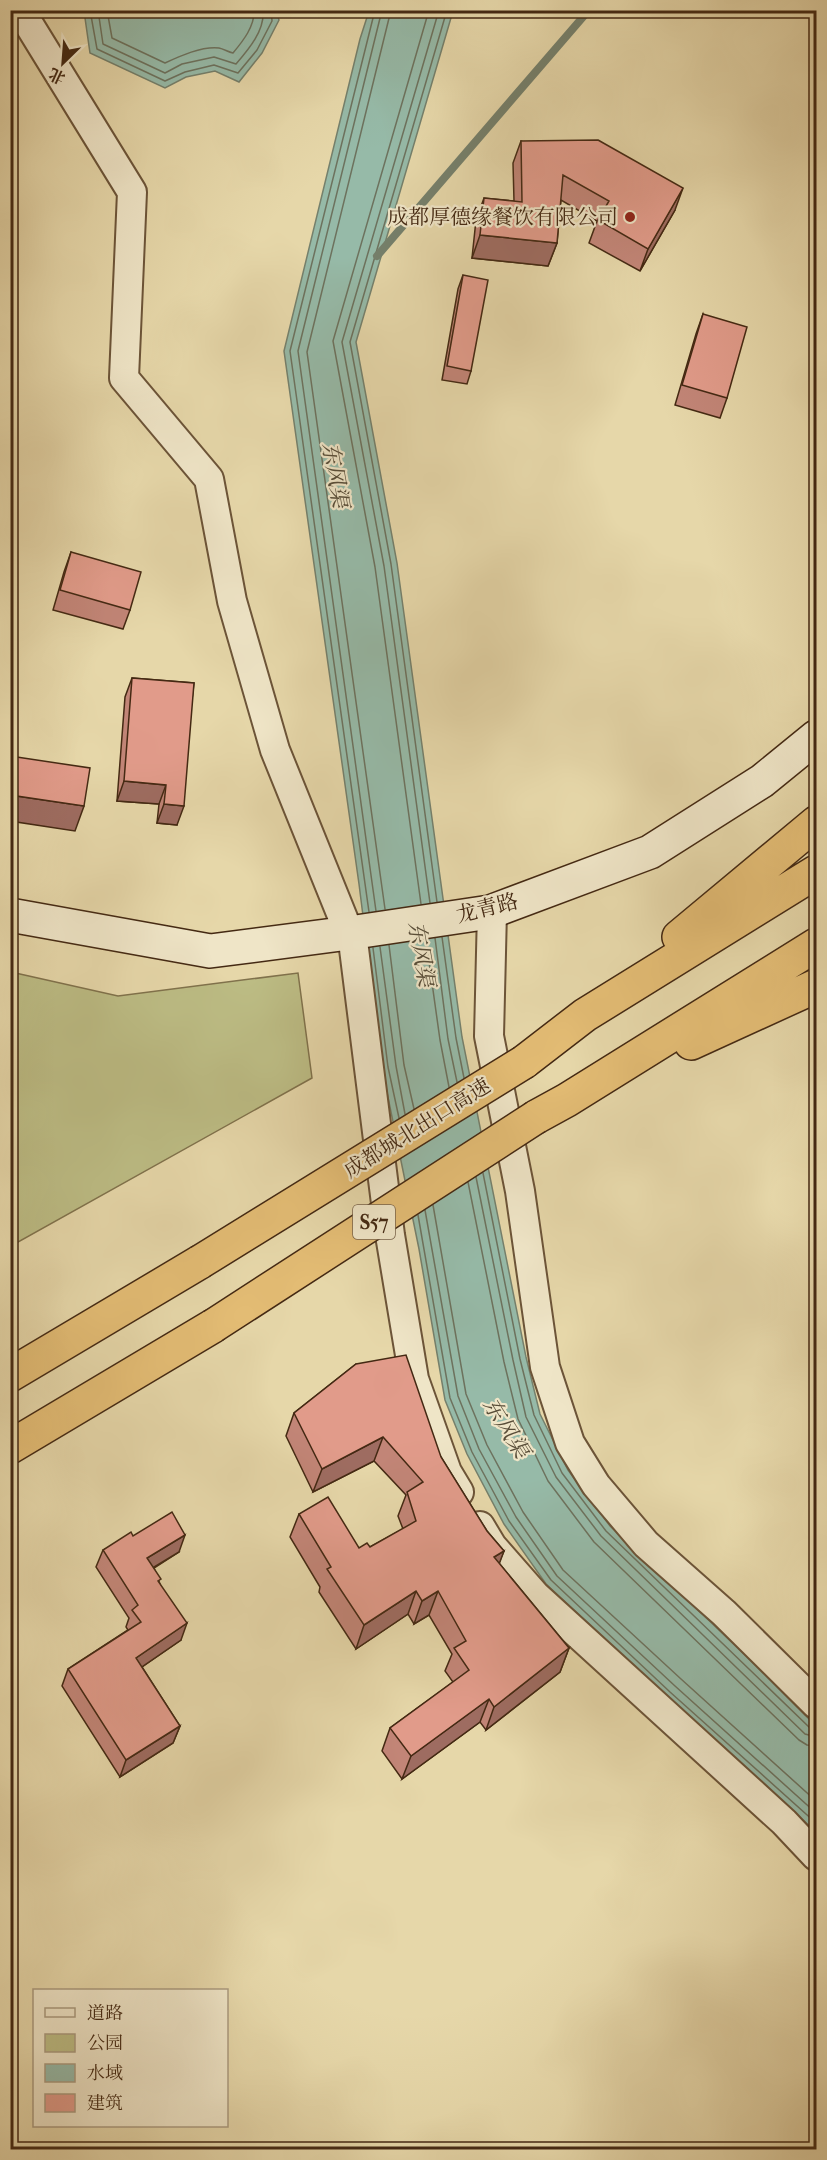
<svg xmlns="http://www.w3.org/2000/svg" width="827" height="2160" viewBox="0 0 827 2160" font-family="'IM FELL French Canon','Noto Serif SC',serif">
  <style>
    .green { fill: #bcbc84; stroke: #80724c; stroke-width: 1.5 }
    .water { fill: #96baa8; stroke: #75806c; stroke-width: 1.5 }
    .lines { fill: none; stroke-linecap: round; stroke-linejoin: round }
    .shore { stroke: #6d725e; stroke-width: 1.5 }
    .stream { stroke: #75806c; stroke-width: 8 }
    .street-casing { stroke: #6c5438; stroke-width: 32 }
    .secondary-casing { stroke: #442913; stroke-width: 36 }
    .highway-casing { stroke: #442913; stroke-width: 36 }
    .street { stroke: #efe5c7; stroke-width: 28 }
    .secondary { stroke: #efe5c7; stroke-width: 33 }
    .highway { stroke: #e3bc74; stroke-width: 33 }
    .highway-bridge-casing { stroke: #442913; stroke-width: 36; stroke-linecap: butt }
    .highway-bridge { stroke: #e3bc74; stroke-width: 33 }
    .wall { fill: #c28577; stroke: #442913; stroke-width: 1.5 }
    .shaded-wall { fill: #9e6c61; stroke: #442913; stroke-width: 1.5 }
    .building { fill: #e19b8a; stroke: #442913; stroke-width: 1.5 }
    .poi-dot { fill: #8f2418; stroke: #efe5c7; stroke-width: 2 }
    .labels { text-anchor: middle; dominant-baseline: central; stroke-width: 4.5; stroke-linejoin: round; paint-order: stroke }
    .shield { fill: #efe5c7; stroke: #776149; stroke-width: 1.5 }
    .shield-label { font-size: 20px; font-weight: bold; fill: #442913 }
    .poi-label { font-size: 21px; fill: #442913; stroke: #efe5c7; text-anchor: end }
    .street-label { font-size: 21px; fill: #442913; stroke: #efe5c7 }
    .water-label { font-size: 22px; font-style: italic; fill: #584d38; stroke: #efe5c7 }
  </style>
  <rect width="100%" height="100%" fill="#e6d7a9"/>
  <filter id="stains"><feTurbulence type="fractalNoise" baseFrequency=".00333" numOctaves="4"/><feColorMatrix values="0 0 0 0 .2 0 0 0 0 .09 0 0 0 0 .02 0 0 0 .5 -.17"/></filter>
  <radialGradient id="worn" r=".72"><stop offset=".6" stop-color="#630" stop-opacity="0"/><stop offset="1" stop-color="#630" stop-opacity=".3"/></radialGradient>
  <path class="green" d="M11 972 118 996 298 973 312 1078 11 1246Z"/>
  <path class="water" d="M84 11H276L279 20 262 53 239 82 215 71 186 77 165 88 90 53Z
    M369 11H453L356 342 397 563 462 1037 526 1357 540 1414 568 1470 610 1526 741 1651 816 1726V1832L666 1696 546 1584 504 1524 467 1454 445 1400 419 1249 382 1068 359 884 284 351 360 39Z"/>
  <g class="lines">
    <path class="shore" d="M90 10 97 49 165 81 185 72 214 65 238 73 257 50 272 21 271 10
      M98 10 103 44 165 73 182 64 214 57 236 64C249 49 265 30 263 10
      M107 10 112 38 165 63C180 56 202 46 219 48 224 49 228 52 233 53 243 41 255 26 254 10
      M437 902 391 564 350 342 447 10
      M430 903 384 566 342 342 439 10
      M421 904 375 567 333 341 429 10
      M385 909 307 352 391 10
      M376 911 298 351 382 10
      M369 912 290 351 375 10
      M442 937 456 1038 464 1078
      M435 938 448 1039 457 1082
      M426 940 440 1040 449 1087
      M389 945 404 1065 414 1109
      M380 947 396 1066 405 1114
      M373 948 388 1067 399 1118
      M483 1173 520 1359 534 1415 562 1473 606 1531 810 1728 816 1730
      M476 1177 513 1360 526 1417 556 1477 601 1536 805 1734 816 1737
      M468 1182 504 1362 518 1419 548 1481 594 1542 799 1740 807 1745 816 1746
      M433 1205 466 1394 487 1445 523 1512 563 1570 681 1679 816 1801
      M425 1210 458 1396 479 1449 516 1517 557 1576 675 1686 816 1813
      M418 1215 450 1398 472 1452 509 1521 551 1580 670 1692 816 1823"/>
    <path class="stream" d="M377 256 589 10"/>
    <g class="street-casing">
      <path id="street" d="M20 10 132 192 124 378 209 479 232 601 275 750 349 933
        M492 911 489 1036 520 1191 545 1367 570 1443 596 1485 646 1544 724 1613 816 1704
        M352 933 390 1235 414 1379 447 1472 459 1492
        M480 1526 492 1546 535 1595 784 1822 816 1856"/>
    </g>
    <g class="secondary-casing">
      <path id="secondary" d="M10 915 210 951 349 933 490 912 650 852 762 781 816 737"/>
    </g>
    <g class="highway-casing">
      <path id="highway" d="M679 937 816 823
        M691 1043 816 986
        M524 1062 585 1015 816 872
        M536 1117 567 1100 816 945
        M10 1375 200 1262
        M10 1447 213 1326"/>
    </g>
    <use href="#street" class="street"/>
    <use href="#secondary" class="secondary"/>
    <use href="#highway" class="highway"/>
    <g class="highway-bridge-casing">
      <path id="highway-bridge" d="M200 1262 524 1062
        M213 1326 536 1117"/>
    </g>
    <use href="#highway-bridge" class="highway-bridge"/>
  </g>
  <path class="wall" d="M521 141 675 210 640 271 589 243 597 221 561 200 557 243 548 266 472 258 476 220 484 198 514 201 513 163Z
    M463 275 471 371 467 384 442 380 458 289Z
    M703 314 727 398 720 418 675 405 696 334Z
    M71 552 130 610 123 629 53 610 64 572Z
    M132 678 194 683 177 825 157 823 159 804 117 801 125 697Z
    M356 1364 441 1457 487 1531 504 1551 499 1563 569 1648 560 1672 486 1730 480 1722 402 1779 382 1751 390 1728 453 1682 445 1671 452 1654 429 1615 414 1624 408 1614 356 1649 319 1592 320 1587 290 1537 299 1514 359 1548 370 1547 403 1529 398 1516 406 1495 374 1461 313 1492 286 1436 294 1413Z
    M133 1536 179 1552 154 1568 181 1640 142 1667 180 1726 173 1743 120 1777 62 1686 68 1669 128 1630 126 1627 129 1618 96 1567 103 1550Z"/>
  <path class="shaded-wall" d="M683 188 675 210 640 271 648 249Z
    M480 235 557 243 548 266 472 258Z
    M124 781 166 785 159 804 117 801Z
    M10 795 84 806 75 831 10 821Z
    M164 804 184 806 177 825 157 823Z
    M383 1437 374 1461 313 1492 322 1469Z
    M185 1535 179 1552 141 1575 147 1558Z
    M504 1551 495 1575 494 1557Z
    M416 1591 408 1614 356 1649 364 1625Z
    M438 1591 429 1615 414 1624 422 1601Z
    M187 1623 181 1640 130 1675 136 1658Z
    M569 1648 560 1672 486 1730 494 1707Z
    M489 1699 480 1722 402 1779 411 1756Z
    M180 1726 173 1743 120 1777 126 1760Z"/>
  <path class="building" d="M598 140 683 188 648 249 598 220 609 201 563 175 557 243 480 235 484 198 522 202 521 141Z
    M463 275 488 280 471 371 447 366Z
    M703 314 747 327 727 398 682 385Z
    M71 552 141 572 130 610 60 590Z
    M132 678 194 683 184 806 164 804 166 785 124 781Z
    M10 756 90 768 84 806 10 795Z
    M406 1355 441 1457 487 1531 504 1551 494 1557 569 1648 494 1707 489 1699 411 1756 390 1728 469 1670 454 1648 466 1641 438 1591 422 1601 416 1591 364 1625 327 1569 331 1567 299 1514 328 1497 359 1548 367 1543 370 1547 416 1521 407 1492 423 1482 383 1437 322 1469 294 1413 356 1364Z
    M172 1512 185 1535 147 1558 161 1579 158 1581 187 1623 136 1658 180 1726 126 1760 68 1669 141 1622 132 1610 138 1605 103 1550 131 1532 133 1536Z"/>
  <circle class="poi-dot" cx="630" cy="217" r="6"/>
  <g class="labels">
    <rect class="shield" x="353" y="1205" width="42" height="34" rx="4.5"/>
    <g class="shield-label">
      <text x="374" y="1222">S57</text>
    </g>
    <g class="poi-label">
      <text x="618" y="217">成都厚德缘餐饮有限公司</text>
    </g>
    <g class="street-label">
      <text transform="translate(487 908) rotate(-14)">龙青路</text>
      <text transform="translate(417 1128) rotate(-32)">成都城北出口高速</text>
    </g>
    <g class="water-label">
      <text transform="translate(335 475) rotate(80)">东风渠</text>
      <text transform="translate(421 954) rotate(80)">东风渠</text>
      <text transform="translate(506 1428) rotate(58)">东风渠</text>
    </g>
  </g>
  <rect width="827" height="2160" fill="none" stroke="#e6d7a9" stroke-width="36"/>
  <rect x="12" y="12" width="803" height="2136" fill="none" stroke="#442913" stroke-width="3"/>
  <rect x="18" y="18" width="791" height="2124" fill="none" stroke="#442913" stroke-width="1.5"/>
  <rect x="33" y="1989" width="195" height="138" fill="#efe5c7" stroke="#ab9a7f" stroke-width="1.5"/>
  <rect x="45" y="2008" width="30" height="9" fill="#efe5c7" stroke="#ab9a7f" stroke-width="1.5"/>
  <text x="87" y="2019" font-size="18" fill="#442913">道路</text>
  <rect x="45" y="2034" width="30" height="18" fill="#bcbc84" stroke="#ab9a7f" stroke-width="1.5"/>
  <text x="87" y="2049" font-size="18" fill="#442913">公园</text>
  <rect x="45" y="2064" width="30" height="18" fill="#96baa8" stroke="#ab9a7f" stroke-width="1.5"/>
  <text x="87" y="2079" font-size="18" fill="#442913">水域</text>
  <rect x="45" y="2094" width="30" height="18" fill="#e19b8a" stroke="#ab9a7f" stroke-width="1.5"/>
  <text x="87" y="2109" font-size="18" fill="#442913">建筑</text>
  <g transform="translate(63 63) rotate(205)" stroke="#efe5c7" stroke-width="4.5" paint-order="stroke">
  <path d="M0-4.5L10 22L0 15L-10 22Z" fill="#442913"/>
  <text y="-9" font-size="16" font-weight="bold" text-anchor="middle" fill="#442913">北</text>
  </g>
  <rect width="100%" height="100%" filter="url(#stains)"/>
  <rect width="100%" height="100%" fill="url(#worn)"/>
</svg>
